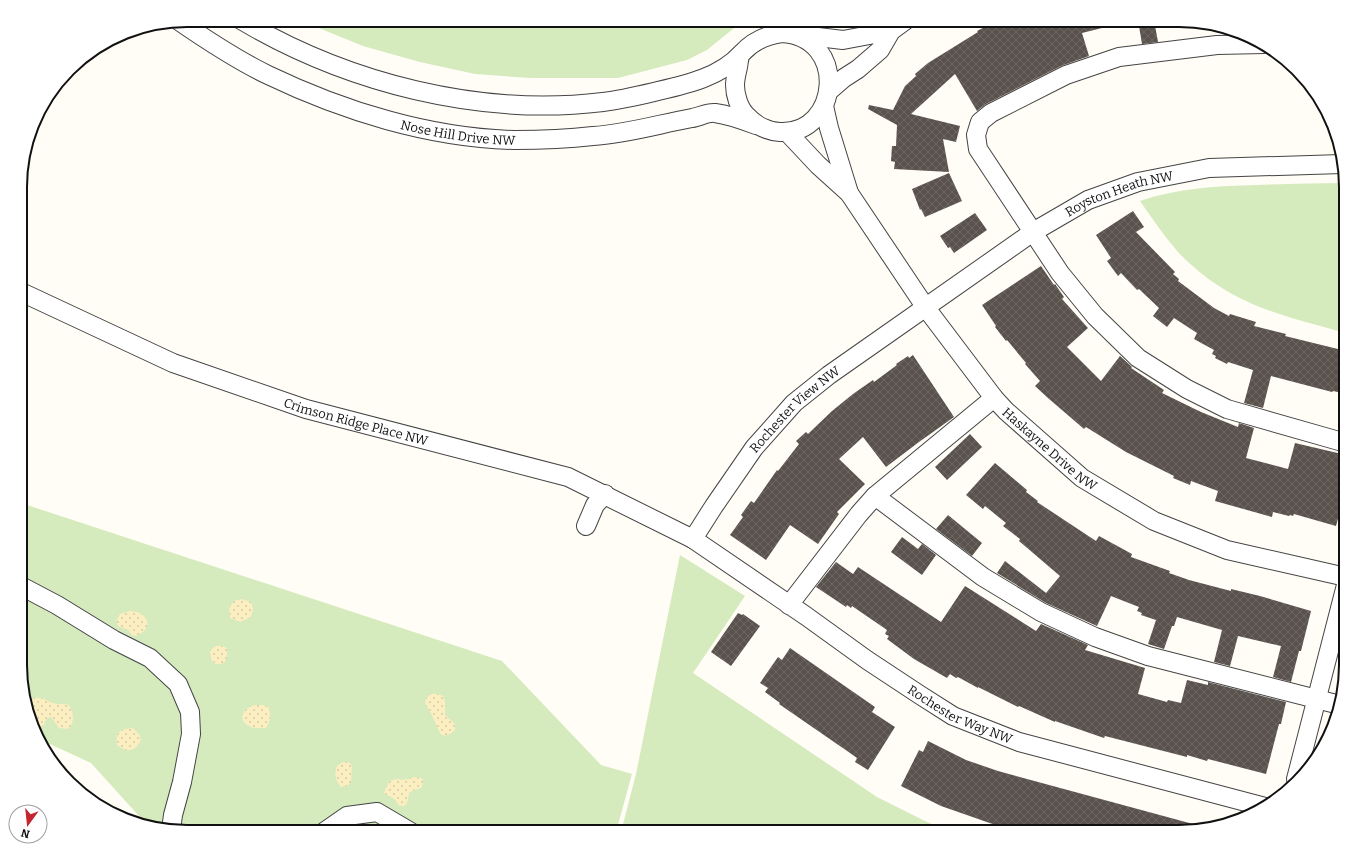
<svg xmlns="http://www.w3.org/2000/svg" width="1366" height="852" viewBox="0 0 1366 852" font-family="Bitter,serif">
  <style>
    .grass { fill: #d5ebbd }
    .sand { fill: url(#sand-dots) }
    .building { fill: url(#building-cross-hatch) }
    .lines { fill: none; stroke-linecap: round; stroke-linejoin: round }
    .minor-casing { stroke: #444; stroke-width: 20 }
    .minor { stroke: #fff; stroke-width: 18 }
    .labels { text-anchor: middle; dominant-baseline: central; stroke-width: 4; stroke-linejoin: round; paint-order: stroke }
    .street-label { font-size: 13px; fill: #111; stroke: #fff }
    .rim { fill: none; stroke: #111; stroke-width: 2 }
  </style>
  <defs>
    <pattern id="sand-dots" width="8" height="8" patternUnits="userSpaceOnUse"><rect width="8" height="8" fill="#fbeec1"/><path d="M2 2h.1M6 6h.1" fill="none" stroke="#d6cba5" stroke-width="1.8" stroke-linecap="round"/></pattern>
    <pattern id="building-cross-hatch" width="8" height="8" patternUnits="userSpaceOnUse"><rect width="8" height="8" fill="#5a524d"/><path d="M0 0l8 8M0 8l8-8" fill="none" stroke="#6d6662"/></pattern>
  </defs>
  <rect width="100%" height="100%" fill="#fffdf5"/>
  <path class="grass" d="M299 20H744L707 50 687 60 618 78H530L475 74 420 62 363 46Z
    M1346 183V333C1279 315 1228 304 1178 252 1164 236 1152 218 1140 201 1178 188 1217 186 1257 185 1287 184 1316 183 1346 183Z
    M21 503 502 661 601 765 632 774 616 832H186L148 826 91 763 39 739 21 687Z
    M680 555 745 596 693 673 877 797 923 820 949 832H621L636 774Z"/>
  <path class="sand" d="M242 599 251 602 253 609 251 617 240 622 230 618 229 608 234 601Z
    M130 611C150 612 154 629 136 636L131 635 129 630 119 627 117 624V620L120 614Z
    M215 646H223L227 648V658L224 663C212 667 211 661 210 651Z
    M431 694H438L443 696 445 701V715L455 724V730C439 743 440 730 434 720 432 714 428 709 425 703L426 698Z
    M34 698C45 697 45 701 53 703 58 705 64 703 69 705 74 713 75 722 68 729L59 728 51 717C46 718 45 721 44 725L38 727 35 726C31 715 25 707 34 698Z
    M255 705H263L268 707C272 716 270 721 266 728 260 728 254 729 249 726 236 719 244 708 255 705Z
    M133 728 139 734 141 740C135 752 128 753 117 745 115 732 120 729 133 728Z
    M343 762H348L352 765 351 782 347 786 341 787C335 780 334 774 337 766Z
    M414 777 422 778 423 783 421 788 412 791 409 793C408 798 408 810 399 805 395 802 399 803 395 800 392 796 387 796 384 793 392 770 399 785 414 777Z"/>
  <path class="building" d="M998 20H1114V25L1082 33 1089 56 1061 66 986 104 977 111 955 74 911 114 960 126 956 142 943 139 949 172 894 169 895 162 891 161 892 146H896L897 125 868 109 869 105 893 110 905 86 916 76 915 74 928 63 978 32 977 31Z
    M1138 20H1154L1158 42 1142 44Z
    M949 173 962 201 925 217 921 209 920 210 912 189Z
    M1133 211 1144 227 1136 232 1175 272 1173 274 1179 279 1178 281 1214 308 1229 316 1230 314 1256 322 1254 326 1286 334 1285 336 1346 351V394L1333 391 1332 392 1271 376 1263 408 1244 403 1253 370 1228 362 1227 364 1215 358 1216 356 1212 354 1214 350 1194 339 1197 333 1174 318 1167 327 1153 316 1159 308 1139 289 1137 290 1121 273 1118 276 1107 261 1111 258 1096 235Z
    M975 213 987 230 954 253 950 247 948 248 940 236Z
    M1041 266 1054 285 1055 284 1064 297 1062 299 1088 328 1067 347 1101 381 1120 356 1132 367 1131 368 1164 390 1162 393 1201 412 1238 427 1239 423 1254 428 1246 458 1288 469 1295 443 1346 455V490L1336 526 1294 514 1293 516 1290 515 1289 516 1273 512 1272 517 1215 501 1218 491 1191 481 1190 485 1173 478 1174 476 1126 452 1086 427 1084 429 1048 398 1035 386 1040 381 1025 364 1026 363 1007 340 1006 341 995 327 996 326 982 305Z
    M913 355 954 417 919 442 886 467 863 437 839 459 865 484 837 512 839 514 818 544 790 525 766 560 730 535 743 517 741 515 751 501 754 503 777 470 778 471 799 444 796 441 806 432 808 434 832 411 853 394 873 380 874 382 897 365 896 364 908 356 909 358Z
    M970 434 982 447 947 480 935 467Z
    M995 463 1027 490 1026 492 1038 501 1037 502 1096 541 1099 536 1132 554 1131 557 1170 571 1169 573 1189 580 1231 591V589L1260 596 1311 611 1301 651H1299L1291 682 1273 677 1281 646 1238 636 1230 666 1214 662 1222 630 1177 617 1174 626H1172L1164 649 1148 644 1156 620 1141 615 1142 613 1137 611 1139 607 1111 596 1097 626 1046 603 997 573 1005 561 1046 593 1060 576 1019 541 1020 539 1003 526 1006 523 985 506 983 509 966 495Z
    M948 515 982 543 972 556 936 529Z
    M902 537 918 549 922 544 936 555 922 575 891 552Z
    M836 562 853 574 858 567 941 622 965 586 1036 631 1041 624 1088 645 1085 650 1145 668 1138 694 1167 702 1168 700 1181 703 1187 680 1208 685V682L1286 702 1281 724H1279L1266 774 1208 759 1207 761 1187 755V757L1105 736 1104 738 1055 721V722L1019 706 1018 707 978 687V688L958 677 956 678 950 674 947 678 914 659 887 639 889 636 885 634 887 630 852 606 851 608 847 605 846 607 816 587Z
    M738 613 742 615 743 614 760 626 731 666 711 652Z
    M790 648 875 707 872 712 895 727 868 770 855 762 857 758 850 753 779 704 780 703 765 692 768 688 760 683 778 657 782 660Z
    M928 741 966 760 998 771 1204 827 1190 832H1024L1005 826 1004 828 941 806 901 786 919 750 923 752Z"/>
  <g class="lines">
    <g class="minor-casing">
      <g id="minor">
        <path d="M241 20C347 83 480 117 603 102 620 100 637 96 654 92 684 85 719 78 741 54"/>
        <path id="s1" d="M179 21C208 41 237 60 268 75 343 111 430 138 514 140 540 140 567 139 593 136 626 134 659 124 692 118 699 117 708 112 715 113 730 115 743 120 756 125"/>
        <path d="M782 33C849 37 840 135 780 132 766 131 756 126 746 115 739 108 735 95 735 85 735 79 737 72 738 67 739 62 739 56 742 53 753 41 766 35 782 33Z"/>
        <path d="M801 35 843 40 891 31"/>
        <path d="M1264 44 1217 45 1119 57 1066 75 991 113 980 122 976 135 978 149 1060 273 1095 316 1138 358 1187 389 1227 409 1346 443"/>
        <path d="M829 91 844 78 858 69 880 50 891 31 906 20"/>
        <path d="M824 106 829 128 849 193"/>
        <path id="s2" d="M787 132 818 165 849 193 926 308 994 398 1006 411 1082 478 1154 521 1227 550 1346 577"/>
        <path id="s3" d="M21 292 173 363 306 409 568 477 693 539 806 616 867 660 920 695 953 716 1019 742 1265 807"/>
        <path d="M875 496 983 577 1041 612 1095 637 1148 656 1340 705"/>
        <path d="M586 526 595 505 605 494"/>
        <path id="s4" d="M693 539 714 506 754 448 794 403 829 375 1033 232 1088 200 1138 182 1209 168 1342 164"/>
        <path d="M21 586 57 605 114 640 150 658 178 684 190 712 191 734 182 782 173 815 171 830"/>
        <path d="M789 605 859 514 875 496 994 398"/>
        <path d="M1296 779 1346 585"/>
        <path d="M324 832 347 816 377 812 411 832"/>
      </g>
    </g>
    <use href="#minor" class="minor"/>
  </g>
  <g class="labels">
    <g class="street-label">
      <text stroke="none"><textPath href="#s1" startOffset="304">Nose Hill Drive NW</textPath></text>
      <text stroke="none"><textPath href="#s4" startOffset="559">Royston Heath NW</textPath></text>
      <text stroke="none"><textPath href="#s4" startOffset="166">Rochester View NW</textPath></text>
      <text stroke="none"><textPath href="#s3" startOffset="360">Crimson Ridge Place NW</textPath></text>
      <text stroke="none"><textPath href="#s2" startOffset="414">Haskayne Drive NW</textPath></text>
      <text stroke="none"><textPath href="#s3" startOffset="1039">Rochester Way NW</textPath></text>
    </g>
  </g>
  <path d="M0 0H1366V852H0ZM187 27H1179A160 160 0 0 1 1339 187V665A160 160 0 0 1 1179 825H187A160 160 0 0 1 27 665V187A160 160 0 0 1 187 27Z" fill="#fff" fill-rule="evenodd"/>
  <path class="rim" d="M187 27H1179A160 160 0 0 1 1339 187V665A160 160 0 0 1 1179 825H187A160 160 0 0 1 27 665V187A160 160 0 0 1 187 27Z"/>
  <g transform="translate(28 824) rotate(195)"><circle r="19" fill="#ffffff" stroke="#a0a0a0"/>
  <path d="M0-3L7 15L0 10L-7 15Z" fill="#c4262e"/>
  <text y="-6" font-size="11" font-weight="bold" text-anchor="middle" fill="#111111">N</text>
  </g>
</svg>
